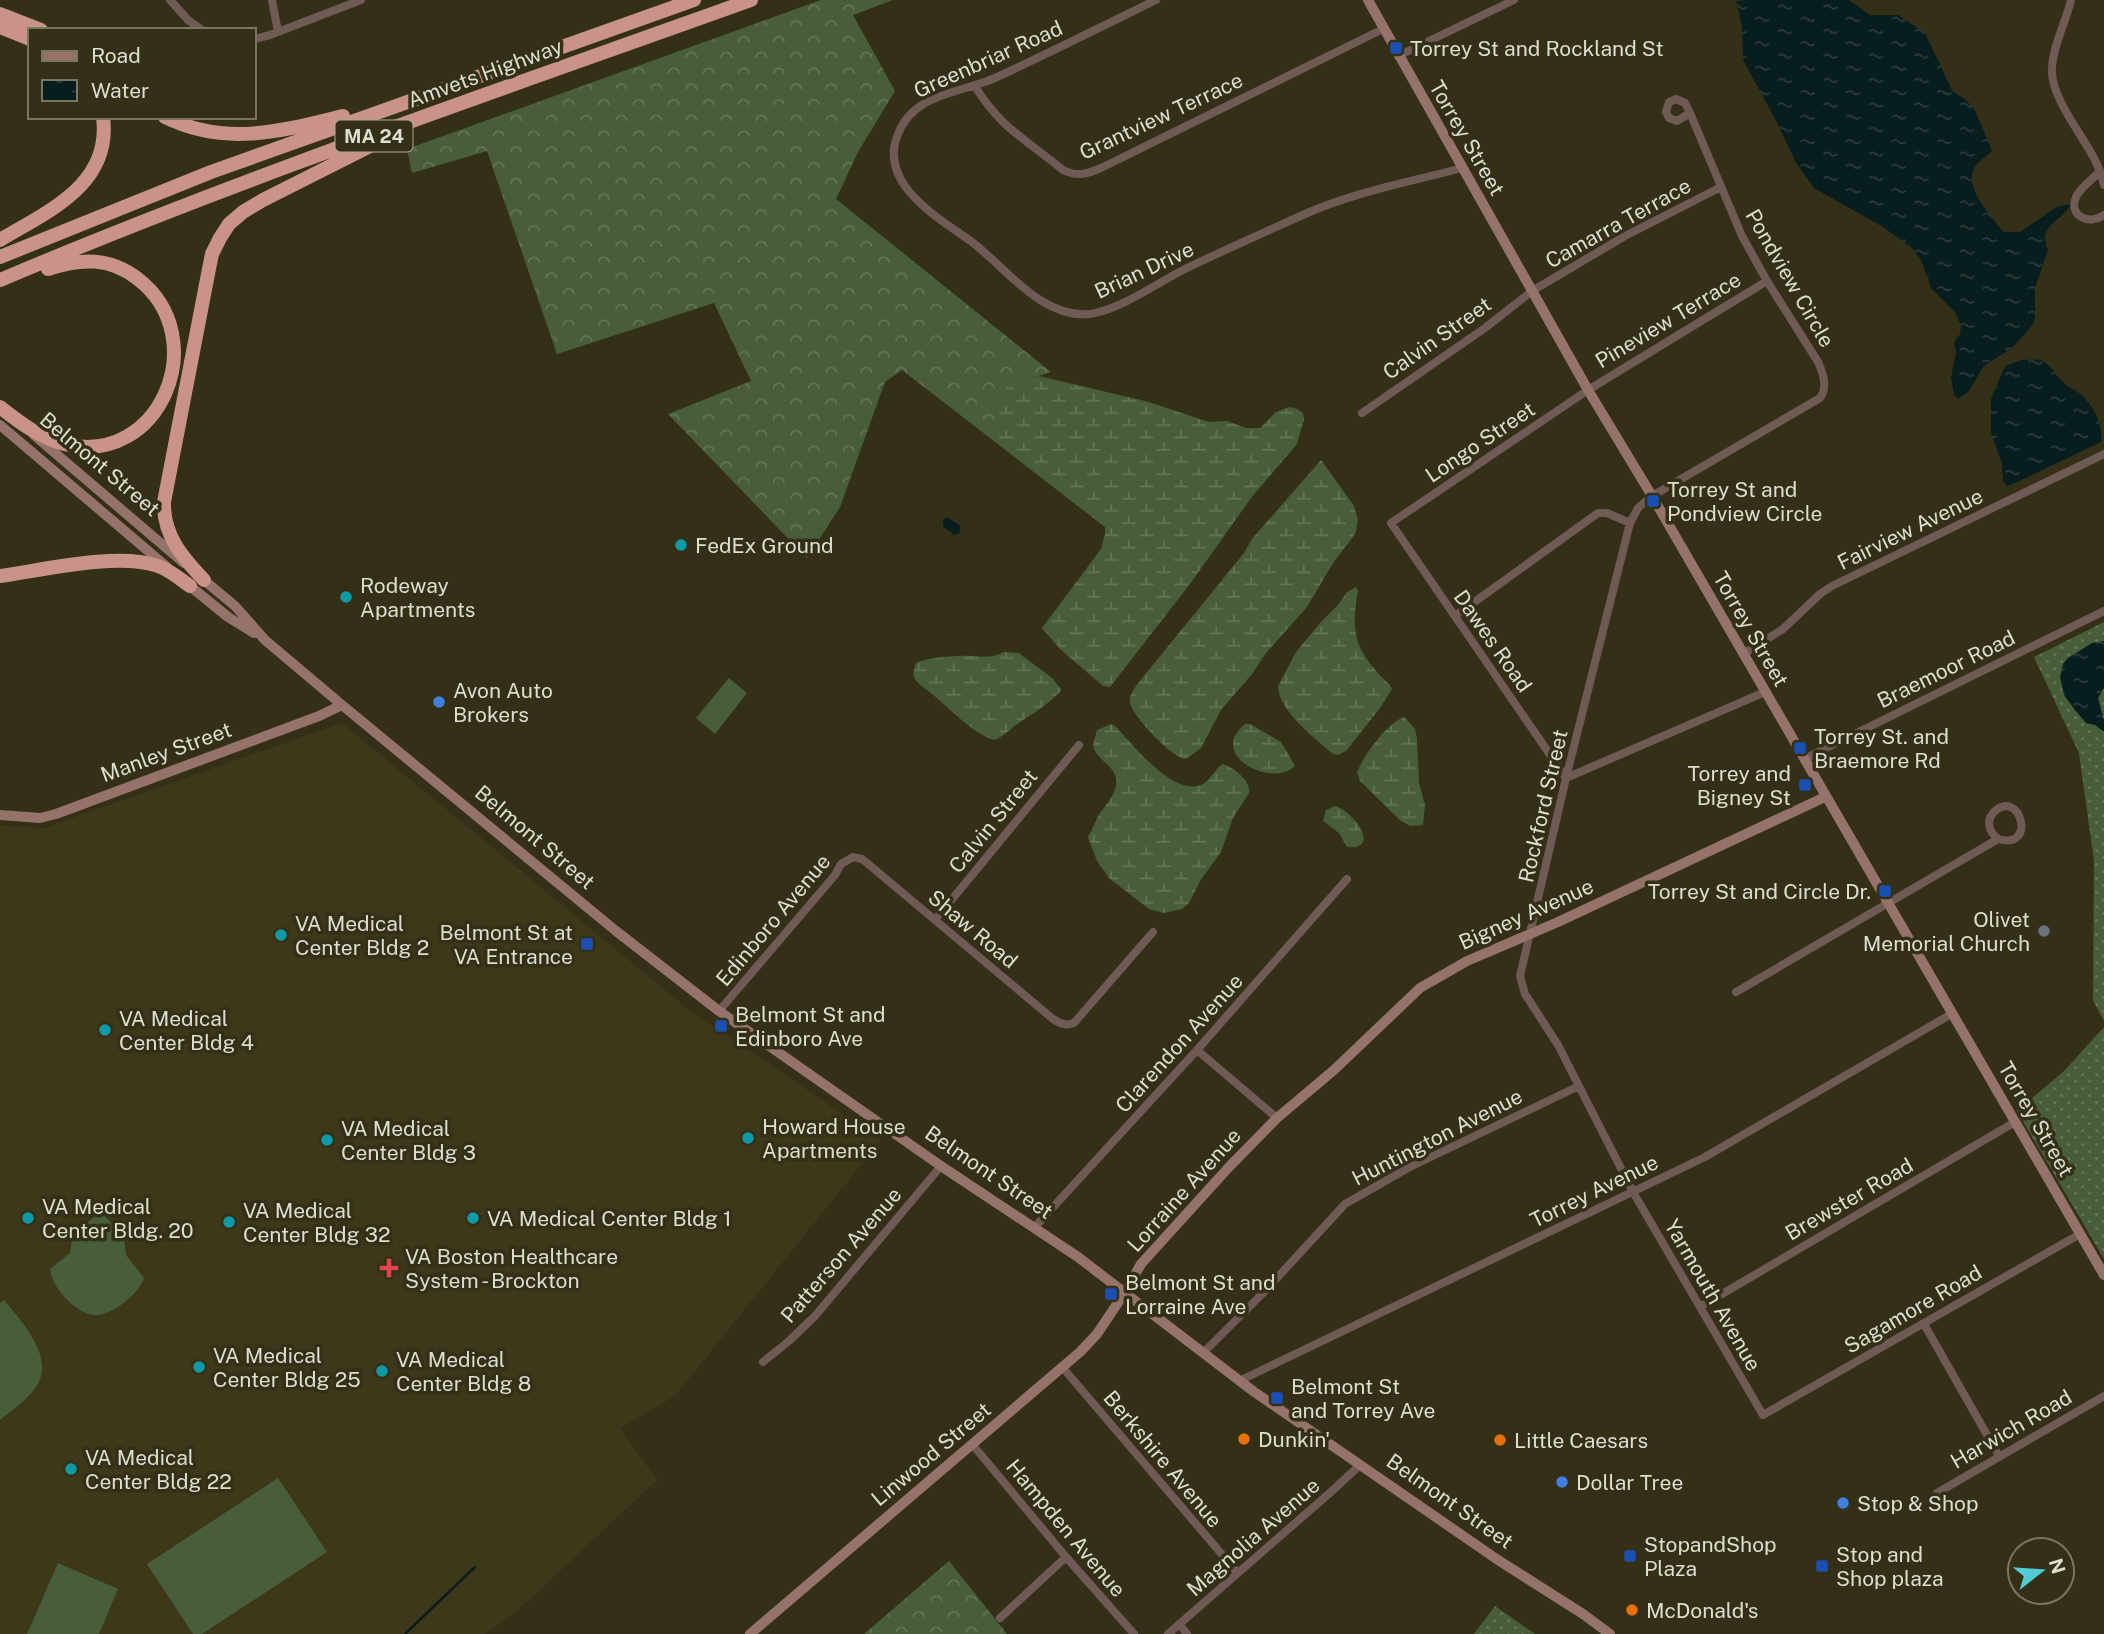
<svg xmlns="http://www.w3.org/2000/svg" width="2104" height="1634" viewBox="0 0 2104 1634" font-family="'Public Sans',sans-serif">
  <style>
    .built { fill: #3d3819 }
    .grass { fill: url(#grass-dots) }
    .forest { fill: url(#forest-crowns) }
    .wetland { fill: url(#wetland-marsh) }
    .garden { fill: #485e3b }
    .water { fill: url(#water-ripples) }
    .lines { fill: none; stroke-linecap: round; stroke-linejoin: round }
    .stream { stroke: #081d1d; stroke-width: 2.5 }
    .street { stroke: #705a55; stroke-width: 8 }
    .secondary { stroke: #95726a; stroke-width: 10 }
    .highway { stroke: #c99487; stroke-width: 14 }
    .transit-dot { fill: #1a4fb4; stroke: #343018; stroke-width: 2.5 }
    .culture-dot { fill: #0f9aa8; stroke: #343018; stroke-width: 2.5 }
    .shop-dot { fill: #3f7fe0; stroke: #343018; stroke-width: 2.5 }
    .worship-dot { fill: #6b7280; stroke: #343018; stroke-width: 2.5 }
    .health-dot { fill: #e0444e; stroke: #343018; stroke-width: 2.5 }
    .food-dot { fill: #e8710a; stroke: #343018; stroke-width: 2.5 }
    .labels { text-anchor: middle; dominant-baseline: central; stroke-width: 7; stroke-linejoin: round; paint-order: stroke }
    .shield { fill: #343018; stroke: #aca998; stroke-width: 2 }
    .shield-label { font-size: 19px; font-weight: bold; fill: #dfddcf }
    .poi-label { font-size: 21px; fill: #dfddcf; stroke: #343018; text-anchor: start }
    .street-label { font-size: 21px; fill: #dfddcf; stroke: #343018 }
  </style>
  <defs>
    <pattern id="grass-dots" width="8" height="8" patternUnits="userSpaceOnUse" patternTransform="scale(1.75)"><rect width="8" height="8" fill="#485e3b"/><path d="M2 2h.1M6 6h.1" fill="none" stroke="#627556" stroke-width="1.8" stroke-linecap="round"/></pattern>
    <pattern id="forest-crowns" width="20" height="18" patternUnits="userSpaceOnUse" patternTransform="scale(1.75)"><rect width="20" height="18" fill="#485e3b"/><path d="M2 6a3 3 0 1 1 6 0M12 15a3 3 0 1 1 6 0" fill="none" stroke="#627556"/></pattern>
    <pattern id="wetland-marsh" width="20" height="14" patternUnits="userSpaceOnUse" patternTransform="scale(1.75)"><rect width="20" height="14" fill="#485e3b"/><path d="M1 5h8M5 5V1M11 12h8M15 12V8" fill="none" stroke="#627556"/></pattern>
    <pattern id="water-ripples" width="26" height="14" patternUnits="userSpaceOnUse" patternTransform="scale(1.75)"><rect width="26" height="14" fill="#081d1d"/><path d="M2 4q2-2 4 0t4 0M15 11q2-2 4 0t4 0" fill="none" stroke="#2c3d3d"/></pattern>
  </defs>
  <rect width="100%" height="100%" fill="#343018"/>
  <path class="built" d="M342 723 688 1009 881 1140 675 1396 620 1428 657 1480 514 1614 485 1634H0V825L44 828Z"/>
  <path class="grass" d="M2104 622V1021L2093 1000 2094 861 2079 753 2034 657Z
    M2104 1027V1259L2017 1111 2064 1071Z
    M1495 1606 1535 1634H1474Z"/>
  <path class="forest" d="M821 0H893L853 15 895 91 858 152 836 199 1051 372 1039 376 1018 378 994 432 999 445 902 370 885 382 840 507 807 558 668 414 751 381 714 303 557 354 487 151 412 173 407 149Z
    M949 1561 1007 1634H864Z"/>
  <path class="wetland" d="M1039 376 1149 402 1209 422 1227 421 1246 428H1260L1276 412 1290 407 1297 409 1303 413 1304 419 1297 444 1251 498 1190 584 1110 687 1103 686 1060 649 1042 628 1101 549 1105 534V527L999 445 994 432 1001 393 1018 378Z
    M1321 460 1354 506 1358 520 1355 534 1333 563 1307 607 1266 653 1252 674 1221 710 1201 748 1186 759C1173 759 1131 715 1130 702 1129 695 1135 688 1139 682L1244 553 1252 539Z
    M1356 587 1358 591C1349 637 1358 654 1390 685L1392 689 1380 708 1346 751 1338 755 1333 754C1315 738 1279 712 1278 686L1296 652 1320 623 1338 605 1347 592Z
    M1004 652 1019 653 1052 678 1061 689 1060 692C1047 704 1038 711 1023 720 1012 727 1005 736 994 740 975 735 948 707 932 694 927 689 919 686 915 679 912 674 914 669 916 663 928 658 946 656 960 656 976 655 989 660 1004 652Z
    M1404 717 1415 729 1417 738 1419 783 1425 805 1423 825 1410 826 1401 821 1360 781 1357 772C1365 754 1386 724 1404 717Z
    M1111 724 1115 726C1132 743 1174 799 1203 784 1210 780 1215 770 1222 764 1234 767 1251 781 1249 793L1233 818 1221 852 1200 881 1189 903 1182 909 1164 913 1149 909 1109 878 1097 861 1088 837C1092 830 1095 823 1098 816 1106 804 1124 787 1113 771 1106 761 1096 758 1093 745L1097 730Z
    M1245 724H1250L1281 742 1295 766C1274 788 1206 757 1245 724Z
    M1335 806C1352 810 1383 850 1347 847L1339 833 1323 821 1326 810Z"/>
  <path class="garden" d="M729 678 747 693 715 734 696 718Z
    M101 1211 124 1239 126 1255 144 1278C139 1294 111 1317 93 1315 75 1313 51 1286 50 1269L70 1253 73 1235Z
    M4 1300C23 1323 59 1361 33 1391 24 1402 11 1411 0 1420V1303Z
    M278 1478 327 1552 202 1634H193L147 1564Z
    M58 1563 118 1589 99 1634H27Z"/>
  <path class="water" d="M1746 0H1849L1870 15H1898L1925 33 1953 92 1965 99 1975 110 1992 151C1987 156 1979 161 1975 167 1962 185 1992 218 2004 232H2020L2058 206 2071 204C2062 222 2037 225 2048 250L2035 288V319L2031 327 2012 348 1984 366 1968 392 1959 399 1954 395 1951 378 1956 352 1954 342 1960 334 1961 326 1955 312 1931 288 1921 260 1912 248 1883 227 1814 188 1796 163 1778 124 1743 60 1742 26 1736 1Z
    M2022 360C2027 360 2034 359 2039 360 2051 363 2056 376 2064 383 2068 387 2074 389 2078 392 2092 403 2104 424 2101 442L2013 484 2007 486 2003 481 2002 464 1991 433V399L2005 366Z
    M945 518H949L960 526V533L954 535 943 526V520Z
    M2104 641V688L2098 698 2104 720V732L2095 725 2086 723 2075 710 2064 695 2060 677 2063 664 2068 658 2092 643Z"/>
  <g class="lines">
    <path class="stream" d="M405 1634 475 1567"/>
    <path class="street" d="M170 0 188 20 202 30
      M272 0 278 32
      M1156 0C1103 26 1049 53 995 78 972 88 947 91 925 103 913 110 903 121 898 134 877 184 939 218 972 242 1006 268 1042 319 1090 314 1120 310 1157 283 1185 269 1224 250 1265 232 1305 214 1354 192 1410 182 1462 168
      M2071 0C2066 22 2053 45 2052 68 2050 97 2082 134 2095 160 2099 168 2102 176 2104 185
      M254 39 270 35 361 0
      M1398 56 1514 0
      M975 86C999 127 1028 141 1063 170 1077 177 1087 174 1101 168L1383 29
      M1676 99 1685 103 1690 113 1677 121 1669 118 1666 112 1669 102Z
      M1690 113 1742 236 1767 281 1818 362C1823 373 1828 387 1820 398L1652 496 1638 508 1630 523 1566 778 1520 976 1525 994 1558 1045 1633 1192 1763 1415 2080 1234
      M2100 171C2093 179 2080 188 2076 197 2068 216 2090 226 2104 215
      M1362 413 1485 328 1532 291 1625 236 1721 187
      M1455 616 1598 513H1607L1630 523
      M1743 654 1783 629 1820 594 1832 586 2104 454
      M1765 692 1566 778 1391 523 1588 390 1767 281
      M1804 759 2104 611
      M935 920 1079 745
      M1736 992 1998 839C2037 851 2021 789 1995 811 1985 820 1989 832 1998 839
      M719 1011 835 875 841 864 853 857 862 859 867 863 1053 1019C1061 1024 1066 1026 1074 1023L1153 932
      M1197 1050 1277 1118
      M1034 1228 1197 1050 1347 879
      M1700 1307 2015 1122
      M1924 1324 1999 1456
      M1204 1352 1264 1292 1345 1204 1410 1167 1579 1086
      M763 1362 789 1341 815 1316 941 1166
      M1063 1368 1237 1572
      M1239 1381 1705 1157 1953 1013
      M972 1444 1066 1557 1134 1634
      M1937 1493 2104 1396
      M1000 1618 1066 1557
      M1179 1624 1187 1634
      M1168 1634 1332 1491 1360 1465"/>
    <path class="secondary" d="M1368 0 1588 390 1652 496 2104 1275
      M0 425 167 567
      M34 435 184 563
      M199 576 235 606 265 640 342 705 616 931 719 1011 941 1166 1078 1257 1253 1391 1498 1560 1583 1614 1610 1634
      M185 582 228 617 254 633
      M0 815 40 818 56 814 319 716 342 705
      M750 1634 1080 1352 1097 1334 1125 1292 1141 1264 1229 1167 1277 1118 1334 1070 1420 988 1467 961 1558 922 1825 797"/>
    <path class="highway" d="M0 14 41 30
      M0 27 30 39
      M165 117C226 147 282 131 343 116
      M0 240C48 211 112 185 103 117
      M0 257 211 172 694 0
      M0 280C246 176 500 90 751 0
      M0 407C19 422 40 438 64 444 160 468 214 338 138 279 110 257 81 258 48 269
      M0 576C43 570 118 552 158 566 170 570 180 579 190 586
      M204 580C182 557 163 535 164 502L208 274 212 254 220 238 229 224 243 212 263 200 378 142"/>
  </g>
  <g class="transit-dot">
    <rect x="1389" y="41" width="14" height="14" rx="3.5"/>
    <rect x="1646" y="494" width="14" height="14" rx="3.5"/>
    <rect x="1793" y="741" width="14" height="14" rx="3.5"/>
    <rect x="1798" y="778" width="14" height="14" rx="3.5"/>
    <rect x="1878" y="884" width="14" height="14" rx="3.5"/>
    <rect x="580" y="937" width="14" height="14" rx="3.5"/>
    <rect x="714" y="1019" width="14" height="14" rx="3.5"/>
    <rect x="1104" y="1287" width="14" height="14" rx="3.5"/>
    <rect x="1270" y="1391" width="14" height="14" rx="3.5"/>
    <rect x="1623" y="1549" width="14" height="14" rx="3.5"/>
    <rect x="1815" y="1559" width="14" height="14" rx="3.5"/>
  </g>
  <g class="culture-dot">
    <circle cx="681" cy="545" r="7"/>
    <circle cx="346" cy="597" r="7"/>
    <circle cx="281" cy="935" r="7"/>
    <circle cx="105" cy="1030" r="7"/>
    <circle cx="748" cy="1138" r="7"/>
    <circle cx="327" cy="1140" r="7"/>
    <circle cx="28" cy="1218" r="7"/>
    <circle cx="473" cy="1218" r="7"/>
    <circle cx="229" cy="1222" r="7"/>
    <circle cx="199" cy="1367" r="7"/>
    <circle cx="382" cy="1371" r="7"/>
    <circle cx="71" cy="1469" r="7"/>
  </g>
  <g class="shop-dot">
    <circle cx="439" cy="702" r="7"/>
    <circle cx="1562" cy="1482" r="7"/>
    <circle cx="1843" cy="1503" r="7"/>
  </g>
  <circle class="worship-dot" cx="2044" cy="931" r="7"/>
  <path class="health-dot" d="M385.5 1257.5h7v7h7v7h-7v7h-7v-7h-7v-7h7z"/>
  <g class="food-dot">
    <circle cx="1244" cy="1439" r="7"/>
    <circle cx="1500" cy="1440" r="7"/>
    <circle cx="1632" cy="1610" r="7"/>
  </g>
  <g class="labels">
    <rect class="shield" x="335.5" y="120.5" width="77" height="31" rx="5"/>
    <g class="shield-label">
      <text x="374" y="136">MA 24</text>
    </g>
    <g class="poi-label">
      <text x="1410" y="48">Torrey St and Rockland St</text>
      <text x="1667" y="489">Torrey St and<tspan x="1667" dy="24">Pondview Circle</tspan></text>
      <text x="695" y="545">FedEx Ground</text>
      <text x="360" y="585">Rodeway<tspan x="360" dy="24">Apartments</tspan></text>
      <text x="453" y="690">Avon Auto<tspan x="453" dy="24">Brokers</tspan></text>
      <text x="1814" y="736">Torrey St. and<tspan x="1814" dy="24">Braemore Rd</tspan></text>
      <text x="1791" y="773" text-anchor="end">Torrey and<tspan x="1791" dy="24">Bigney St</tspan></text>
      <text x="1871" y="891" text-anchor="end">Torrey St and Circle Dr.</text>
      <text x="2030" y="919" text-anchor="end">Olivet<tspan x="2030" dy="24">Memorial Church</tspan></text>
      <text x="295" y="923">VA Medical<tspan x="295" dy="24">Center Bldg 2</tspan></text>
      <text x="573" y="932" text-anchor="end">Belmont St at<tspan x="573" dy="24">VA Entrance</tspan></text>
      <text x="735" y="1014">Belmont St and<tspan x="735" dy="24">Edinboro Ave</tspan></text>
      <text x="119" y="1018">VA Medical<tspan x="119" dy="24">Center Bldg 4</tspan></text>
      <text x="762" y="1126">Howard House<tspan x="762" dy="24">Apartments</tspan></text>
      <text x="341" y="1128">VA Medical<tspan x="341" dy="24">Center Bldg 3</tspan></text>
      <text x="42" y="1206">VA Medical<tspan x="42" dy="24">Center Bldg. 20</tspan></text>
      <text x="243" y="1210">VA Medical<tspan x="243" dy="24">Center Bldg 32</tspan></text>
      <text x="487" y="1218">VA Medical Center Bldg 1</text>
      <text x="405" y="1256">VA Boston Healthcare<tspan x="405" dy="24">System - Brockton</tspan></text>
      <text x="1125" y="1282">Belmont St and<tspan x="1125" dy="24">Lorraine Ave</tspan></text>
      <text x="213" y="1355">VA Medical<tspan x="213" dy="24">Center Bldg 25</tspan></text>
      <text x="396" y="1359">VA Medical<tspan x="396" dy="24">Center Bldg 8</tspan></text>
      <text x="1291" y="1386">Belmont St<tspan x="1291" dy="24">and Torrey Ave</tspan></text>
      <text x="1258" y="1439">Dunkin'</text>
      <text x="1514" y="1440">Little Caesars</text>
      <text x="85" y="1457">VA Medical<tspan x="85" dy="24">Center Bldg 22</tspan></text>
      <text x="1576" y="1482">Dollar Tree</text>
      <text x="1857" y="1503">Stop &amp; Shop</text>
      <text x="1644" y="1544">StopandShop<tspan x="1644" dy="24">Plaza</tspan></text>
      <text x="1836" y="1554">Stop and<tspan x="1836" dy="24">Shop plaza</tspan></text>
      <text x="1646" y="1610">McDonald's</text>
    </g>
    <g class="street-label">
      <text transform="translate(988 59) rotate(-24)">Greenbriar Road</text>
      <text transform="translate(485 73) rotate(-20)">Amvets Highway</text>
      <text transform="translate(1161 116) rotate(-25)">Grantview Terrace</text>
      <text transform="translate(1467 138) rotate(60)">Torrey Street</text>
      <text transform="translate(1618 223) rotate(-29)">Camarra Terrace</text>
      <text transform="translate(1144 270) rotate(-25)">Brian Drive</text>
      <text transform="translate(1790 278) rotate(60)">Pondview Circle</text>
      <text transform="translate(1668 320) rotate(-31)">Pineview Terrace</text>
      <text transform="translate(1437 338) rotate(-35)">Calvin Street</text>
      <text transform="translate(1480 442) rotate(-34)">Longo Street</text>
      <text transform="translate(100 464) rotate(40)">Belmont Street</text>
      <text transform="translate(1910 529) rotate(-26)">Fairview Avenue</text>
      <text transform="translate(1751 629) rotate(60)">Torrey Street</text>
      <text transform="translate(1493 641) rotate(55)">Dawes Road</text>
      <text transform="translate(1946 669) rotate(-26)">Braemoor Road</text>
      <text transform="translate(166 752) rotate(-20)">Manley Street</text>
      <text transform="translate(1543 806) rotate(-77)">Rockford Street</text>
      <text transform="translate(993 821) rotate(-51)">Calvin Street</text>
      <text transform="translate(535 837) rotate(40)">Belmont Street</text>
      <text transform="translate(1526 914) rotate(-24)">Bigney Avenue</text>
      <text transform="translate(773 920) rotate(-50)">Edinboro Avenue</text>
      <text transform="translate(973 929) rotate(40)">Shaw Road</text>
      <text transform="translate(1179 1043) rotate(-48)">Clarendon Avenue</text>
      <text transform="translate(2036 1119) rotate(60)">Torrey Street</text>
      <text transform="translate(1437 1137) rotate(-27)">Huntington Avenue</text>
      <text transform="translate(989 1172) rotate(34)">Belmont Street</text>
      <text transform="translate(1184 1190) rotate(-48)">Lorraine Avenue</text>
      <text transform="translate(1594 1191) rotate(-26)">Torrey Avenue</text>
      <text transform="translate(1849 1199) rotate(-30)">Brewster Road</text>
      <text transform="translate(841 1255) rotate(-49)">Patterson Avenue</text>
      <text transform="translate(1713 1295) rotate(60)">Yarmouth Avenue</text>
      <text transform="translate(1913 1309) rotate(-30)">Sagamore Road</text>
      <text transform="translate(2011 1429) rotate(-30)">Harwich Road</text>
      <text transform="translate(931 1454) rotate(-40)">Linwood Street</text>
      <text transform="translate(1163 1459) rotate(50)">Berkshire Avenue</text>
      <text transform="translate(1450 1501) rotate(35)">Belmont Street</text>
      <text transform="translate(1066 1528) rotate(50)">Hampden Avenue</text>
      <text transform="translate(1253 1537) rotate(-41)">Magnolia Avenue</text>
    </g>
  </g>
  <rect x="28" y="28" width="228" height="91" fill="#343018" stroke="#787561" stroke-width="2"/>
  <rect x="42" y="51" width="35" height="10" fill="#95726a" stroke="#787561" stroke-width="2"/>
  <text x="91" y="63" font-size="21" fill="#dfddcf">Road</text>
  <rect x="42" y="80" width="35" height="21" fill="url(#water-ripples)" stroke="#787561" stroke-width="2"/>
  <text x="91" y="98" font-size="21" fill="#dfddcf">Water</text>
  <g transform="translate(2041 1571) rotate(73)"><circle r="33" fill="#343018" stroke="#787561" stroke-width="2"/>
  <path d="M0-5L12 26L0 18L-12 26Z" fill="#51ccd4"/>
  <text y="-10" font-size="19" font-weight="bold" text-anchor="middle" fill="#dfddcf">N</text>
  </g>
</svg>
